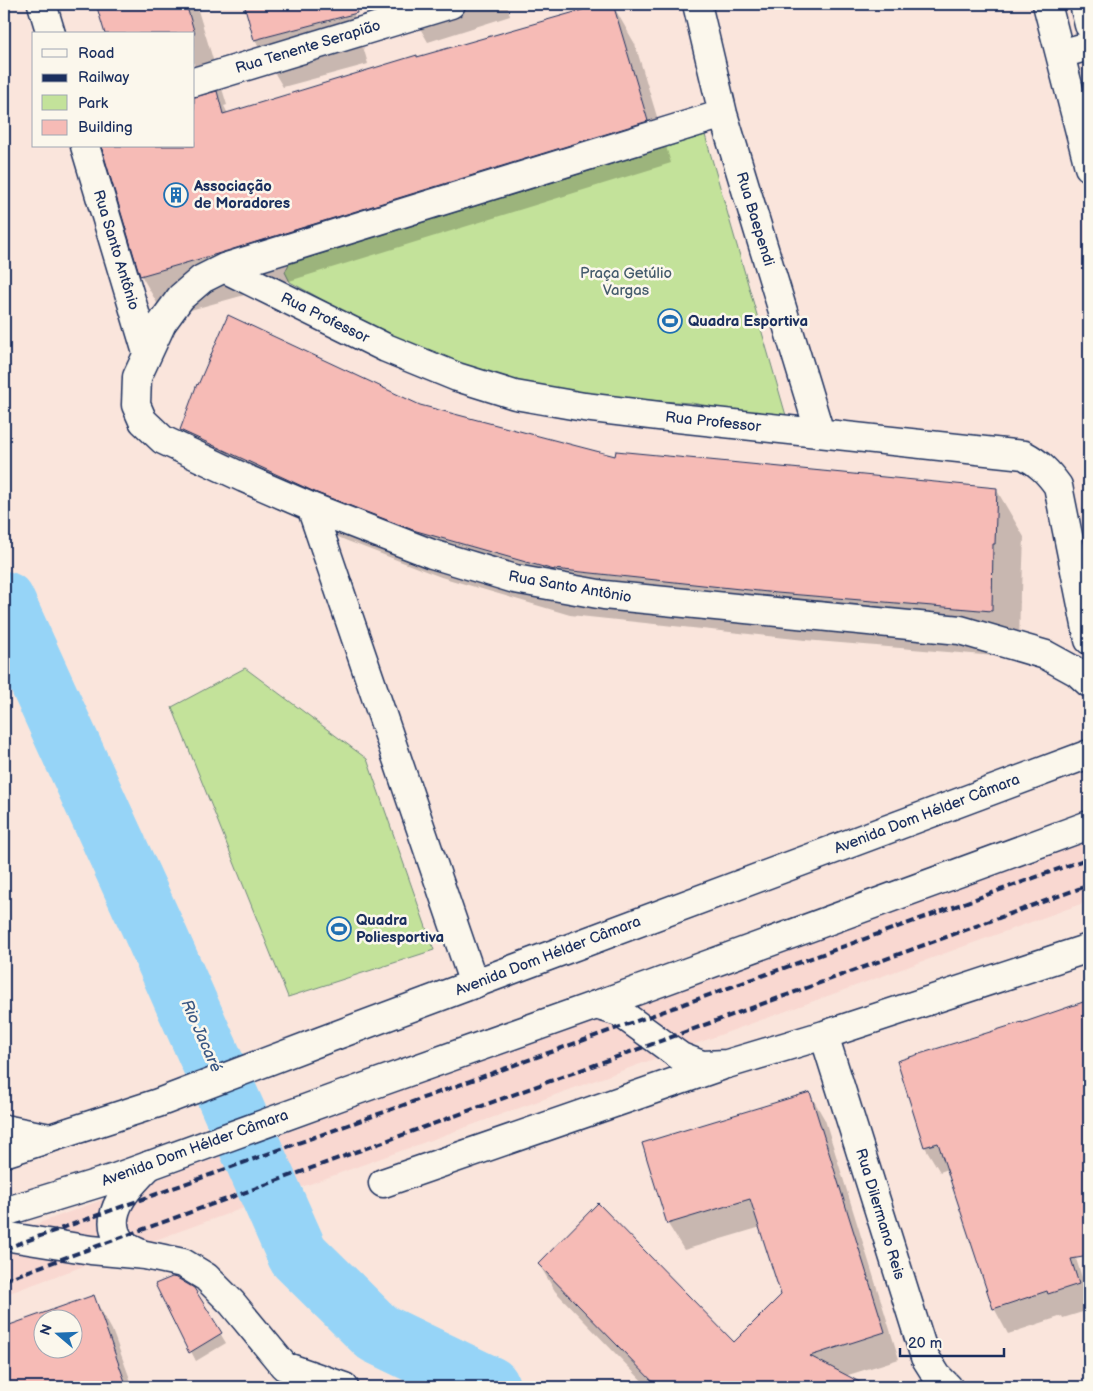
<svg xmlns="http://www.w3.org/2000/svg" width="1093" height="1391" viewBox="0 0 1093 1391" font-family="'Balsamiq Sans',sans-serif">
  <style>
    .built { fill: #f9d8d1 }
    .green { fill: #c3e29a; stroke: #6f887c }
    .shadow { fill: #0003; fill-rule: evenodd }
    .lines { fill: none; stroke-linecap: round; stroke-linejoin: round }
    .river { stroke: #96d4f7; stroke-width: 62 }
    .building { fill: #f6bbb6; stroke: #1b2f5e; fill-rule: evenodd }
    .minor-casing { stroke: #1b2f5e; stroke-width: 31 }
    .major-casing { stroke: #1b2f5e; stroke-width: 31 }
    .minor { stroke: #fbf7ec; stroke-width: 28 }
    .major { stroke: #fbf7ec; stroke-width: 28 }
    .rail { stroke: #1b2f5e; stroke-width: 4; stroke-dasharray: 8 4; stroke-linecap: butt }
    .labels { text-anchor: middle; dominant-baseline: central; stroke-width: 5; stroke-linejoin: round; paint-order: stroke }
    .street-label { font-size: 15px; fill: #1b2f5e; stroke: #fbf7ec }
    .poi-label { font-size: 15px; font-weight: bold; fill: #1b2f5e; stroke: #fbf7ec; text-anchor: start }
    .park-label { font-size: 15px; fill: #455c6d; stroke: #fbf7ec }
    .water-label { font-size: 16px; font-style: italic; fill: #3a5884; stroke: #fbf7ec }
  </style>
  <rect width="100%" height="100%" fill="#fae5dc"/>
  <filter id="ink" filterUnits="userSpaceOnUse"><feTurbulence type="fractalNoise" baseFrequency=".02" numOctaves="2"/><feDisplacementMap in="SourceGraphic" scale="10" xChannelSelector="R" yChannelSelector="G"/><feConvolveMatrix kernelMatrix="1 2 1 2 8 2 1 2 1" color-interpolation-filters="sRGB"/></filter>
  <g filter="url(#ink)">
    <path class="built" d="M1089 838V901L4 1295V1236Z"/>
    <path class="green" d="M705 135 787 419 691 403 572 395 479 373 389 336 290 282 285 272 289 264Z
      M245 668 367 759 434 950 288 997 172 707Z"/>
    <path class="shadow" d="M98 4H196L227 105 224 106 228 114 612 4 635 44 671 163 241 296 165 317 141 275 105 155 100 146H194V34H107Z
      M245 4H351L368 64 283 87 255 40Z
      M406 4H507L510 16 428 42Z
      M419 406 616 458 996 489 1024 537 1022 591H1020L1019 658 805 640 570 615 441 577 345 540 209 478 181 430Z
      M1089 1002V1222L1066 1228 1089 1299V1310L1063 1318 1062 1316 1008 1334 994 1308 948 1169 940 1172 925 1147 1022 1024Z
      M810 1094 825 1120 899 1359 845 1376 867 1387H648L555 1291 539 1264 734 1344 783 1295 761 1227 684 1250 668 1224 643 1144Z
      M157 1285 193 1289 226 1343 196 1361Z
      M93 1296 112 1330 133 1387H4V1328ZM42 1318H72V1348H42Z"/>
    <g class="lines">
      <path class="river" d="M4 602 152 926 298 1255 377 1333 489 1387"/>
    </g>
    <path class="building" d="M96 4H186L195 34H105Z
      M244 4H355L357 13 254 40Z
      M603 4H613L648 121 217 254 140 276 101 146H194V97L217 91 223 114 417 55V57Z
      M228 315 420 405 615 456 616 451 997 488 995 544H993L992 611 777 593 554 569V570L413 530 317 493 180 430 197 384 198 385Z
      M1089 1000V1256L1071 1259 1079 1284 1048 1294 1047 1291 993 1309 938 1143 924 1147 897 1061 1022 1022V1023Z
      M810 1092 885 1332 810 1356 869 1387H658L538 1264 598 1203 734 1342 781 1295 750 1199 667 1224 642 1143Z
      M172 1277 177 1278 194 1288 222 1333 189 1353 155 1284Z
      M94 1295 127 1387H4V1327ZM42 1318H72V1348H42Z"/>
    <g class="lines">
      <g class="minor-casing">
        <path id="minor" d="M42 4 51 34
          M697 4 723 114 820 433
          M1047 4 1089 167
          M1084 4 1089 25
          M1060 54 1089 46
          M194 82 451 4
          M723 114 224 268 202 279 181 297 162 323 137 377 136 405 143 421 163 440 244 478 311 507 432 554 515 579 604 595 960 630 1046 655 1077 672 1089 683
          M85 146 147 353
          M224 268 386 348 457 377 515 395 584 407 659 416 1024 455C1039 463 1048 472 1058 486L1089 640
          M311 507 474 984
          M596 1005 619 1012 681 1057 702 1065 727 1064 824 1035 1089 948
          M824 1035 925 1357 937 1376 948 1387
          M4 1129 50 1138
          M383 1183 721 1066
          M4 1236 91 1250 145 1255 183 1263 206 1277 232 1303 284 1366 344 1387
          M144 1255C136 1251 125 1248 120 1241 100 1213 132 1183 150 1165"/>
      </g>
      <g class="major-casing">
        <path id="major" d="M4 1153 158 1103 321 1041 1089 754
          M4 1212 115 1178 346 1094 647 987 1089 825"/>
      </g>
      <use href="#minor" class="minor"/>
      <use href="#major" class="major"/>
      <path class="rail" d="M4 1249 1089 858
        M4 1280 1089 885"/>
    </g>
  </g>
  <defs>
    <g id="building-ring" transform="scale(1.25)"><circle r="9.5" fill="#fbf7ec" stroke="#1f6fb2" stroke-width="1.5"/><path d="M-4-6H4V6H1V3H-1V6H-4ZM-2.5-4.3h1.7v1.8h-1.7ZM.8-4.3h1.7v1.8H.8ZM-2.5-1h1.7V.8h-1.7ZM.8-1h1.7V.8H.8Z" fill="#1f6fb2"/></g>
    <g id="stadium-ring" transform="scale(1.25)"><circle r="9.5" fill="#fbf7ec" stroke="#1f6fb2" stroke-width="1.5"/><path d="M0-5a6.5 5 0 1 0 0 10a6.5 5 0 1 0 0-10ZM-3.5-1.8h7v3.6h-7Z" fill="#1f6fb2"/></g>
  </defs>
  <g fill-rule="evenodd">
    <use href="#building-ring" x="176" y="195"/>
    <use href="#stadium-ring" x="670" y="321"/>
    <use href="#stadium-ring" x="339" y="929"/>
  </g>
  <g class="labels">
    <g class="street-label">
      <text transform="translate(308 47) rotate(-17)">Rua Tenente Serapião</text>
      <text transform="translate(755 219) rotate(73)">Rua Baependi</text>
      <text transform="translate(116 250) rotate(73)">Rua Santo Antônio</text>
      <text transform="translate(325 318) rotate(26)">Rua Professor</text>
      <text transform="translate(713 422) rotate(6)">Rua Professor</text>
      <text transform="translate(570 587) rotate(10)">Rua Santo Antônio</text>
      <text transform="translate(927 814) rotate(-21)">Avenida Dom Hélder Câmara</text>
      <text transform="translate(548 956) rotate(-21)">Avenida Dom Hélder Câmara</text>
      <text transform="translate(195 1148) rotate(-20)">Avenida Dom Hélder Câmara</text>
      <text transform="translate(880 1214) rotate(73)">Rua Dilermano Reis</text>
    </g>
    <g class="poi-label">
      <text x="194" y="186">Associação<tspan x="194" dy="17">de Moradores</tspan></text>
      <text x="688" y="321">Quadra Esportiva</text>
      <text x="356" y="920">Quadra<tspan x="356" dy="17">Poliesportiva</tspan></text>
    </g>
    <g class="park-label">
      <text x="626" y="273">Praça Getúlio<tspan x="626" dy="17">Vargas</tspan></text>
    </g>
    <g class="water-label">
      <text transform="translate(201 1036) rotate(66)">Rio Jacaré</text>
    </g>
  </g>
  <rect width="1093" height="1391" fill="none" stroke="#fbf7ec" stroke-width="20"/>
  <rect x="10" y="10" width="1073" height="1371" fill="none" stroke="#1b2f5e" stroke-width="2" filter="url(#ink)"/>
  <rect x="32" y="32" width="162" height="115" fill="#fbf7ec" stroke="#a1a7b3"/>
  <rect x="42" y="49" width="25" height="8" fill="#fbf7ec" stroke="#a1a7b3"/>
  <text x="78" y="58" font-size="15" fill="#1b2f5e">Road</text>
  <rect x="42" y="74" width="25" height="8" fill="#1b2f5e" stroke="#a1a7b3"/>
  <text x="78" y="82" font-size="15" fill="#1b2f5e">Railway</text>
  <rect x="42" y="95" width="25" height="15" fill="#c3e29a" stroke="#a1a7b3"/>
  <text x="78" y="108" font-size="15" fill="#1b2f5e">Park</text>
  <rect x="42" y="120" width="25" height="15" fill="#f6bbb6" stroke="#a1a7b3"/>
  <text x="78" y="132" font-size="15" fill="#1b2f5e">Building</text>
  <g transform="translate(58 1334) rotate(289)"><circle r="24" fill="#fbf7ec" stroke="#a1a7b3"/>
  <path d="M0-4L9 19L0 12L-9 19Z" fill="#1f6fb2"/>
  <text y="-8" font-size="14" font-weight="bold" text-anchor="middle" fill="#1b2f5e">N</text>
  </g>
  <path d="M900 1348v8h104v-8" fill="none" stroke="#1b2f5e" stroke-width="2.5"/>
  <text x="908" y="1348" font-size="15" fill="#1b2f5e" stroke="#fbf7ec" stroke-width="4" paint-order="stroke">20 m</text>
</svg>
